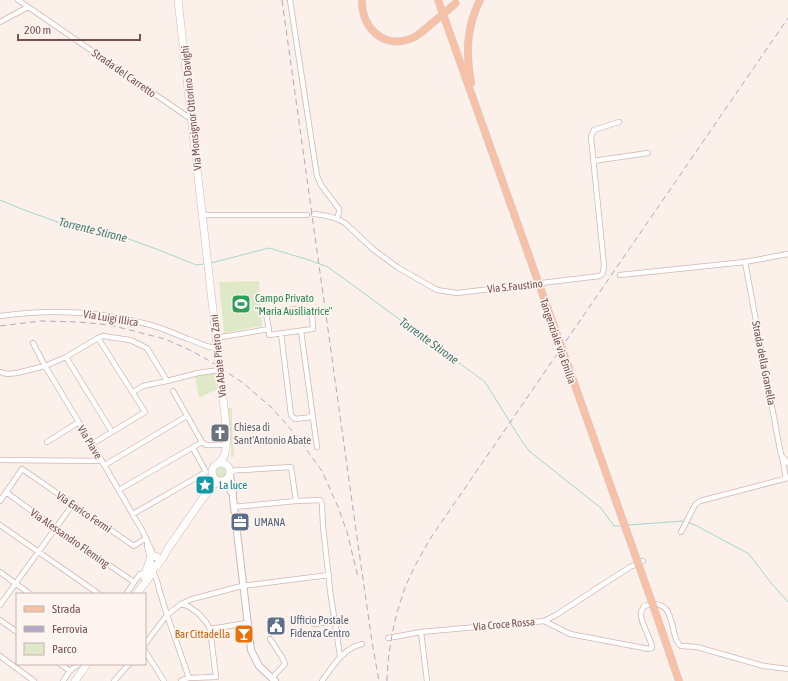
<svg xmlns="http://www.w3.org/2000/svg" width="788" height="681" viewBox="0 0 788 681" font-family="'Asap Condensed',sans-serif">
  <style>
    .green { fill: #dfe9c8 }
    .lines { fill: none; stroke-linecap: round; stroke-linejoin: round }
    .stream { stroke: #a5d6d0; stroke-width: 1 }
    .minor-casing { stroke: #d0b7b2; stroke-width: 6 }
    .tertiary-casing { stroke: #d0b7b2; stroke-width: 8 }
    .secondary-casing { stroke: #d5b7b2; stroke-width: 8 }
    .primary-casing { stroke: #d9cecd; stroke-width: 8 }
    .minor { stroke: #fff; stroke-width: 4.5 }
    .tertiary { stroke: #fff; stroke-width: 6 }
    .secondary { stroke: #fff; stroke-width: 7 }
    .primary { stroke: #f6c1a6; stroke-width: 7 }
    .rail { stroke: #afa8c6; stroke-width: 1; stroke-dasharray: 6 4; stroke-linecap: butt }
    .primary-bridge-casing { stroke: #d9cecd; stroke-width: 8; stroke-linecap: butt }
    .primary-bridge { stroke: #f6c1a6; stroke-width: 7 }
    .labels { text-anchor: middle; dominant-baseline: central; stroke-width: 3.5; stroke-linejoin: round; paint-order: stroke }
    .street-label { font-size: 11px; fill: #76514e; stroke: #fef5f0 }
    .leisure-label { font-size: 11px; fill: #27864d; stroke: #fef5f0; text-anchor: start }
    .worship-label { font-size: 11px; fill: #5b616d; stroke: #fef5f0; text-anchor: start }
    .culture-label { font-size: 11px; fill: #0d838f; stroke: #fef5f0; text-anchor: start }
    .service-label { font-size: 11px; fill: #4e5e75; stroke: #fef5f0; text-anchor: start }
    .food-label { font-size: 11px; fill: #c56008; stroke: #fef5f0; text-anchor: end }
    .water-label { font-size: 12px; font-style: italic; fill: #427972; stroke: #fef5f0 }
  </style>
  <rect width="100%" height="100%" fill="#fcf0ea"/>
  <path class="green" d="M259 281 262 326 224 333 219 282Z
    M214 372 217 389 199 398 195 376 204 373Z
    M227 408H232V429L234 457H231V447Z
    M215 472a6 6 0 1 1 12 0a6 6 0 1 1-12 0Z"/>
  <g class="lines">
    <path class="stream" d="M0 200 24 210 72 227 115 234 159 250 196 265 204 264
      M211 263 269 248 309 260 328 267 485 382 523 443 529 451 601 508 614 526H621
      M687 522 697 526 749 554 771 583 788 602
      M628 525 684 521"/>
    <g class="minor-casing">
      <path id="minor" d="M18 0 188 117 192 118
        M290 0 317 176 321 185 339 209V212L337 219
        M0 22 28 7
        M593 161 648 153
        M314 214C325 215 336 217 345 223L374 250 397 267 437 290 457 293 600 276 603 273 604 265 591 137 594 130 619 122
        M202 215H307
        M745 262 781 455 788 463
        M620 275 745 262 788 254
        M0 316C50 309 102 311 151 325 164 329 176 334 188 339 198 342 207 348 217 348
        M269 329 266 314 295 309
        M301 331 317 447
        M281 333 291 415 295 419 312 417
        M216 338 269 329V335L313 329 312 314
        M33 343 45 366 92 444 143 532 154 556
        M66 357 112 432
        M0 372 7 374 17 373 45 366 66 357 98 338 103 336 130 340 147 348 167 381 198 373 219 370
        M173 391 202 442 206 445H221
        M133 392 143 386 167 381
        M47 442 79 422
        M92 444 145 412 98 338
        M782 456 786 478
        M0 460 102 461
        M105 465 187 416
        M231 472 237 470H244L291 467 296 501
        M119 490 202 442
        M6 492 55 528 134 582
        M0 501 22 469 134 546 146 538
        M234 507 296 501 320 500 322 504 323 526 330 590 340 656
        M133 514 206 472 193 448
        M0 525 99 594
        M681 532 695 505 700 501 788 478
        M147 545 150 560
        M153 571 158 584 159 589 167 615 189 678
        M0 572 30 594
        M126 594 140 574 145 573
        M181 604 188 606 198 613 206 622 210 629 216 677 189 678 185 679 181 681
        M0 605 73 504
        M0 620 17 632
        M544 621 570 634 649 649 652 648C651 637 639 621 641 612 641 612 644 607 644 606 667 599 670 613 674 632 675 635 675 639 677 641 678 643 679 645 681 646L697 647 764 666 788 669
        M314 624 335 621
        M210 629 247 623
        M388 638 421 632
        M270 639 282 657 285 664 272 678
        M145 644 167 615 181 604 192 599 242 586 329 575
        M145 651 164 681
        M0 656 34 681
        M60 664 70 671
        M63 681 70 671 79 664
        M114 681 129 664
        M322 681C333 666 343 648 362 644
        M427 681 421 632 544 621 556 615 630 567 643 561"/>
    </g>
    <g class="tertiary-casing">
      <path id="tertiary" d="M230 475 233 492V497L234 507 251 650 259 666 275 681
        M223 482 228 486 231 492"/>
    </g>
    <g class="secondary-casing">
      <path id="secondary" d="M178 0 227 434C226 446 227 456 218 464
        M212 472a9 9 0 1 1 18 0a9 9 0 1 1-18 0Z
        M159 562 163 558 167 550 203 498 213 485 220 481
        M148 579H146L144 577 149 562
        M137 593 148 579 155 567 158 565 159 562V559C155 554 148 557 150 563L154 566H157
        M75 681 87 664"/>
    </g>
    <g class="primary-casing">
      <path id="primary" d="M362 0C361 27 383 49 410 39 417 37 424 30 430 25
        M438 0 534 270
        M471 83C466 53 466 28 480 0
        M654 608 679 681"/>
    </g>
    <use href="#minor" class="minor"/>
    <use href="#tertiary" class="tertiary"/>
    <use href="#secondary" class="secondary"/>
    <use href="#primary" class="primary"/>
    <path class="rail" d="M282 0 355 523 372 642 379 681
      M0 326 41 321 79 322 110 325 165 339 192 351 213 363 243 383 271 407 295 434 322 471 338 507 347 532 358 577
      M387 681C388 649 394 618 405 588 412 570 422 553 432 536L788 18"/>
    <g class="primary-bridge-casing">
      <path id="primary-bridge" d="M430 25 456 3
        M534 270 654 608"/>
    </g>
    <use href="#primary-bridge" class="primary-bridge"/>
  </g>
  <defs>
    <g id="stadium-square" transform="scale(1)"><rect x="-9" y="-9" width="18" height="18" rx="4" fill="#2e9e5b" stroke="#fef5f0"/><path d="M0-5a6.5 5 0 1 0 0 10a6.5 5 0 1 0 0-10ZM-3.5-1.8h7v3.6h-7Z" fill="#fff"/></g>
    <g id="church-square" transform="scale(1)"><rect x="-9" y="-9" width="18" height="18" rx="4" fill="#6b7280" stroke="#fef5f0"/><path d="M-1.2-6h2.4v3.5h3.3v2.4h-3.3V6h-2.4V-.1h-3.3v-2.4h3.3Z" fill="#fff"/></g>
    <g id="sight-square" transform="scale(1)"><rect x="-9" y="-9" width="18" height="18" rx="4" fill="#0f9aa8" stroke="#fef5f0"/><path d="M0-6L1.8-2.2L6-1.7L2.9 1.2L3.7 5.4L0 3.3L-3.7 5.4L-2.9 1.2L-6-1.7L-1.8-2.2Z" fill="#fff"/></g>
    <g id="office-square" transform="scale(1)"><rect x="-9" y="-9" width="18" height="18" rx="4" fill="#5c6f8a" stroke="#fef5f0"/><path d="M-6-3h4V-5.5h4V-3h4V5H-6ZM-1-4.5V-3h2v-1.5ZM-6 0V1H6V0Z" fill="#fff"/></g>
    <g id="civic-square" transform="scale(1)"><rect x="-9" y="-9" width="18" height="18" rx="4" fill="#5c6f8a" stroke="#fef5f0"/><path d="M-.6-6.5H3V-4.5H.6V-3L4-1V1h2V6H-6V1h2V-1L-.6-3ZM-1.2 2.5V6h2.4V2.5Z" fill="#fff"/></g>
    <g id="bar-square" transform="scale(1)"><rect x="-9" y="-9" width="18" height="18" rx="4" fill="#e8710a" stroke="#fef5f0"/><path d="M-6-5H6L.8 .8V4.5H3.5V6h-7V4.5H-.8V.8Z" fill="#fff"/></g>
  </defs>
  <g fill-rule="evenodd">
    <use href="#stadium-square" x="241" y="304"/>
    <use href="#church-square" x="220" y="433"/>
    <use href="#sight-square" x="205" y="485"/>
    <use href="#office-square" x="240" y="522"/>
    <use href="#civic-square" x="276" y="626"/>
    <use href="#bar-square" x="244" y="634"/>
  </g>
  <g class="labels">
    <g class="street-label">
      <text transform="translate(124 73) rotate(35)">Strada del Carretto</text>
      <text transform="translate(191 108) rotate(-96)">Via Monsignor Ottorino Davighi</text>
      <text transform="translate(515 286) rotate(-6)">Via S.Faustino</text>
      <text transform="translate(111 318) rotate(9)">Via Luigi Illica</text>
      <text transform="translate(558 341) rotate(71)">Tangenziale via Emilia</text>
      <text transform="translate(218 356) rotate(-96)">Via Abate Pietro Zani</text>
      <text transform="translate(764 363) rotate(79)">Strada della Granella</text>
      <text transform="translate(90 442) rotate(59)">Via Piave</text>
      <text transform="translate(84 512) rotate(34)">Via Enrico Fermi</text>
      <text transform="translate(70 538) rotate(35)">Via Alessandro Fleming</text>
      <text transform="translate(504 624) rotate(-5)">Via Croce Rossa</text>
    </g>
    <g class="leisure-label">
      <text x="255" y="298">Campo Privato<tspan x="255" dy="13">"Maria Ausiliatrice"</tspan></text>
    </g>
    <g class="worship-label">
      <text x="234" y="427">Chiesa di<tspan x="234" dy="13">Sant'Antonio Abate</tspan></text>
    </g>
    <g class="culture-label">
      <text x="219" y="485">La luce</text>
    </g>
    <g class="service-label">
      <text x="254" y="522">UMANA</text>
      <text x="290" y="620">Ufficio Postale<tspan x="290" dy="13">Fidenza Centro</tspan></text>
    </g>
    <g class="food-label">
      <text x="230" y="634">Bar Cittadella</text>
    </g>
    <g class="water-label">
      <text transform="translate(93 230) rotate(14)">Torrente Stirone</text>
      <text transform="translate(429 341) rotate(36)">Torrente Stirone</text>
    </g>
  </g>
  <rect x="16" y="593" width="130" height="72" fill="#fef5f0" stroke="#c8b3af"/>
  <rect x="24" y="606" width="20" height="6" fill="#f6c1a6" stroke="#c8b3af"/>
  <text x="52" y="613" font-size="12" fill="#76514e">Strada</text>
  <rect x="24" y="626" width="20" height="6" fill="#afa8c6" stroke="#c8b3af"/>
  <text x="52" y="633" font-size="12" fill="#76514e">Ferrovia</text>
  <rect x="24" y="643" width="20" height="12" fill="#dfe9c8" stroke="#c8b3af"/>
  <text x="52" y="653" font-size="12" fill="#76514e">Parco</text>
  <path d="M18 34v6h122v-6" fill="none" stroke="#76514e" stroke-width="2"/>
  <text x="24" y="34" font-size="12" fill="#76514e" stroke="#fef5f0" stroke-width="3" paint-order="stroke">200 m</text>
</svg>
